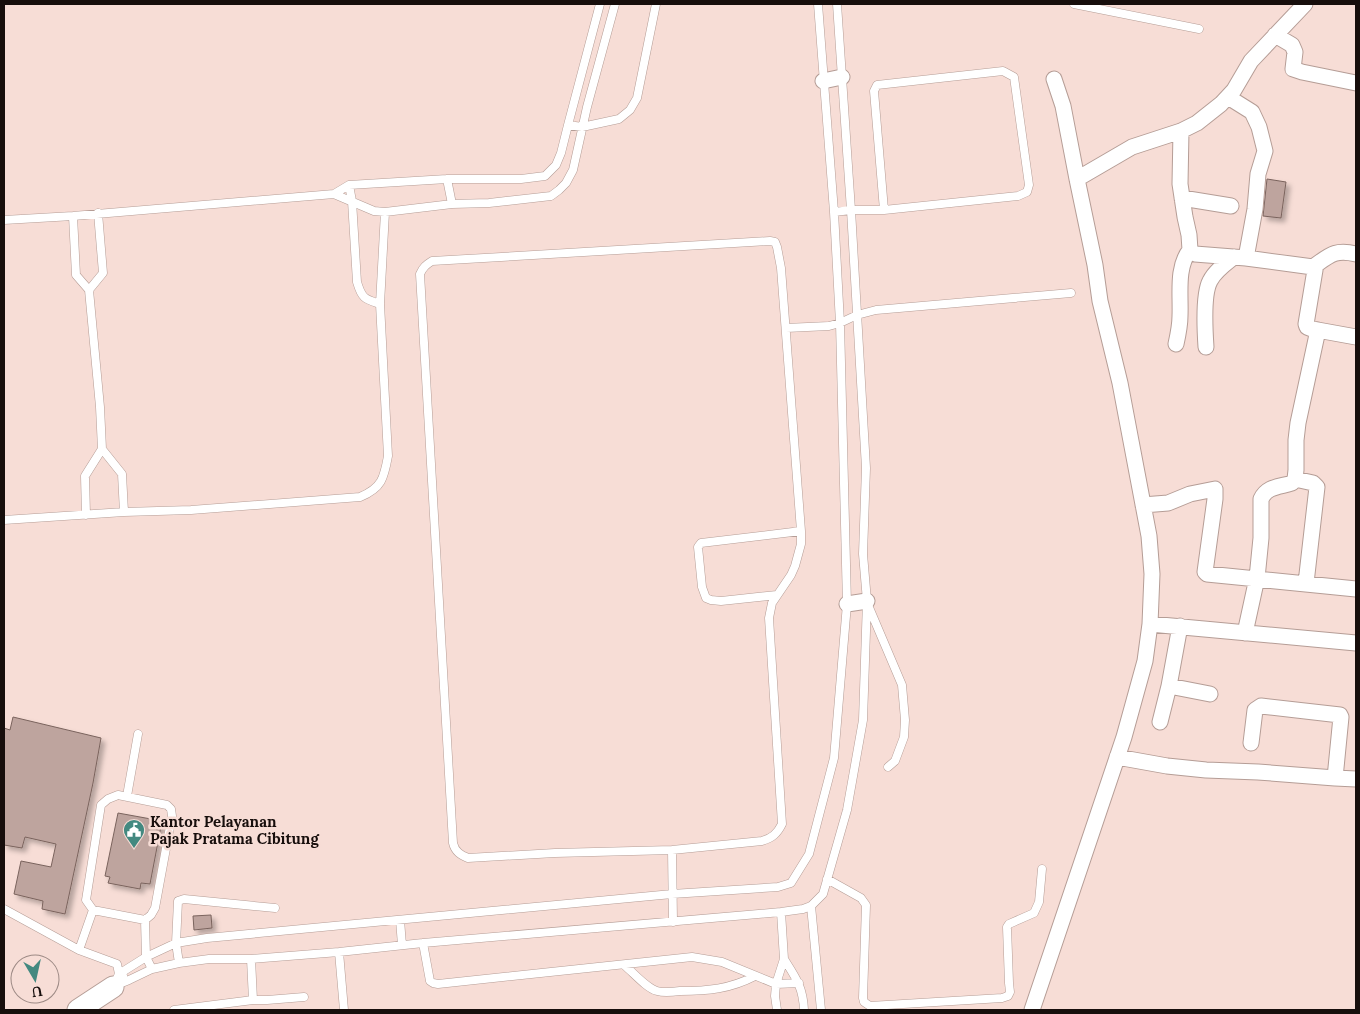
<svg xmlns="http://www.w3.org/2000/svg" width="1360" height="1014" viewBox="0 0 1360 1014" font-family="Lora,serif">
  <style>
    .building { fill: #bea49e; stroke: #7a635d; filter: url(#shadow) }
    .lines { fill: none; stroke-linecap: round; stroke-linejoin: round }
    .lane-casing { stroke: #b59d96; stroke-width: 9 }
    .street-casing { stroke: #b59d96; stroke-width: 17 }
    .secondary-casing { stroke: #b59d96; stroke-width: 23 }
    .lane { stroke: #fff; stroke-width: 8 }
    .street { stroke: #fff; stroke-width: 15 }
    .secondary { stroke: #fff; stroke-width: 21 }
    .labels { text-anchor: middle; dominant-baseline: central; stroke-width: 5; stroke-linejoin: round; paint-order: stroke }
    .poi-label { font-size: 15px; font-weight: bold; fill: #170e0c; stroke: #f7ddd6; text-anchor: start }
  </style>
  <defs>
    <filter id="shadow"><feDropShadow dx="4" dy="4" stdDeviation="2.5" flood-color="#0004"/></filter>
  </defs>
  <rect width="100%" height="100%" fill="#f7ddd6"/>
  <path class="building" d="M1267 179 1286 182 1281 218 1263 216Z
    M13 717 101 738 93 783 65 914 42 909 43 901 14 894 21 861 51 867 56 844 25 837 22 848 4 845V728L10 730Z
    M118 813 162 821 150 884 141 883 140 889 108 883 110 877 105 876Z
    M211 915 212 928 194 930 193 916Z"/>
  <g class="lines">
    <g class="lane-casing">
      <path id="lane" d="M1074 4 1199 29
        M568 125 582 127 619 119 630 110 637 98 656 4
        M447 179 452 204
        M349 185 352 201 357 282C362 299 365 299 380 304
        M334 194 374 211 385 212 452 204 489 203 551 196 559 190 566 183 573 170 587 107 615 4
        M834 212 851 210H884L1018 196 1027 192 1029 185 1014 77 1003 71 877 85 874 91 884 210
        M73 216 76 275 89 290 100 407 102 449 85 476 86 515
        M4 220 73 216 334 194 349 185 447 179H521L545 176 556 165 561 153 568 125 600 4
        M770 241 775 242 777 247 781 268 801 531V544L795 566 791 575 772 603 769 618 782 824C777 834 772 838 762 841L672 850 555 853 468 858C461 855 455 852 453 843L420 274C423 267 426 265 432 261Z
        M89 290 103 273 98 213
        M786 328 829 326 840 323 857 315 876 310 1071 293
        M102 449 122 474 124 512
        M4 520 124 512 191 510 360 497C382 488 384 478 388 456L380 304 385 212
        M777 595 721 601 711 600 706 598 702 587 698 547 701 543 801 531
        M868 605 902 685 905 720 904 737 895 761 888 767
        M127 796 138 734
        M672 850 673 922
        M827 879 861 898 866 905 863 998 864 1002 870 1006 1002 998 1008 996 1010 992 1009 983 1007 927 1009 924 1034 913 1039 902 1042 869
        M811 906 821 1010
        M4 909 79 950 117 964 119 974 123 976
        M145 920 93 910 86 900 101 805 108 799 118 795 167 805 171 809 172 816 155 908 151 915 145 920 146 957 152 969
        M400 920 402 945
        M423 943 430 981 433 983 438 984 692 957 722 962 776 984 799 983
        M79 950 93 910
        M339 952 344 1010
        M784 959C796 978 803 987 804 1010
        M179 963 176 943 178 901 184 899 275 908
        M624 965C633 972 646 988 657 991 664 993 673 992 680 991 708 991 730 989 755 976
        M114 985 119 974 146 957 176 943 207 938 672 894 778 887 791 883 809 854 834 758 847 604 840 323 834 212 818 4
        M114 986 129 980 152 969 179 963 209 959H251L339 952 423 943 781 912 803 909 811 906 823 894 847 810 863 720 867 601 863 554 866 468 851 210 837 4
        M253 1000H267L304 997
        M174 1010 253 1000 251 959
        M777 1010 775 996 776 984 784 959 781 912"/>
    </g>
    <g class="street-casing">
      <path id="street" d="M1275 35 1292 45 1295 52 1293 69 1302 72 1356 83
        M823 81 842 77
        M1228 97 1252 112 1259 127 1265 151 1258 174 1255 209 1246 258
        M1181 131 1180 184 1185 217 1189 235 1190 250 1195 254 1246 258 1313 267C1330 255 1335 249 1356 254
        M1077 179 1132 147 1181 131 1197 123 1221 104 1234 90 1251 61 1305 4
        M1182 198 1231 206
        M1313 267 1315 270 1306 324 1307 327 1312 329 1356 337
        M1176 344C1178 335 1180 325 1180 316 1181 295 1176 267 1190 250
        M1206 347C1205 332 1203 294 1210 281 1215 271 1225 264 1234 257
        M1295 479 1313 483 1317 487 1306 583
        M1143 505 1168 503 1190 494 1215 489V499L1205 572 1207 574 1356 589
        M847 604 867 601
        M1150 624 1356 643
        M1245 633 1257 578 1261 538V499C1267 486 1280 487 1292 483L1295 479 1296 470V440L1298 423 1318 330
        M1169 686 1210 694
        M1160 722 1169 686 1180 626
        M1117 757 1167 766 1206 770 1258 772 1335 778 1341 717 1340 715 1261 706 1255 710 1251 743
        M1335 778 1356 779
        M1032 1010 1124 737 1145 661 1150 624 1152 574 1149 536 1120 383 1100 301 1095 265 1077 179 1063 106 1054 79"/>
    </g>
    <g class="secondary-casing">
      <path id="secondary" d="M78 1010 113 987"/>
    </g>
    <use href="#lane" class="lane"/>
    <use href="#street" class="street"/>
    <use href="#secondary" class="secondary"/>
  </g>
  <defs>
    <g id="civic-pin" transform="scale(1.125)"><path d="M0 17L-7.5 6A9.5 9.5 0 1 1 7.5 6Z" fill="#438980" stroke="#f7ddd6"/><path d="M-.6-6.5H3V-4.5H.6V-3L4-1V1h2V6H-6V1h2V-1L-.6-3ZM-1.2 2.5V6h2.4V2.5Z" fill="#fff"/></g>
  </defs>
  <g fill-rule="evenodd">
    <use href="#civic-pin" x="134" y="830"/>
  </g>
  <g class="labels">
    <g class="poi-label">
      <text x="150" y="821">Kantor Pelayanan<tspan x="150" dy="17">Pajak Pratama Cibitung</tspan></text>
    </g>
  </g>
  <rect width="1360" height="1014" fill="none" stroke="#170e0c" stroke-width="10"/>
  <g transform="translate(35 979) rotate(171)"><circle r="24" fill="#f7ddd6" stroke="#9d8a85"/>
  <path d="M0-4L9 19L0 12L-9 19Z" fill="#438980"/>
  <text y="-8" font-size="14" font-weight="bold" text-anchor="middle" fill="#170e0c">U</text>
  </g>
</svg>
